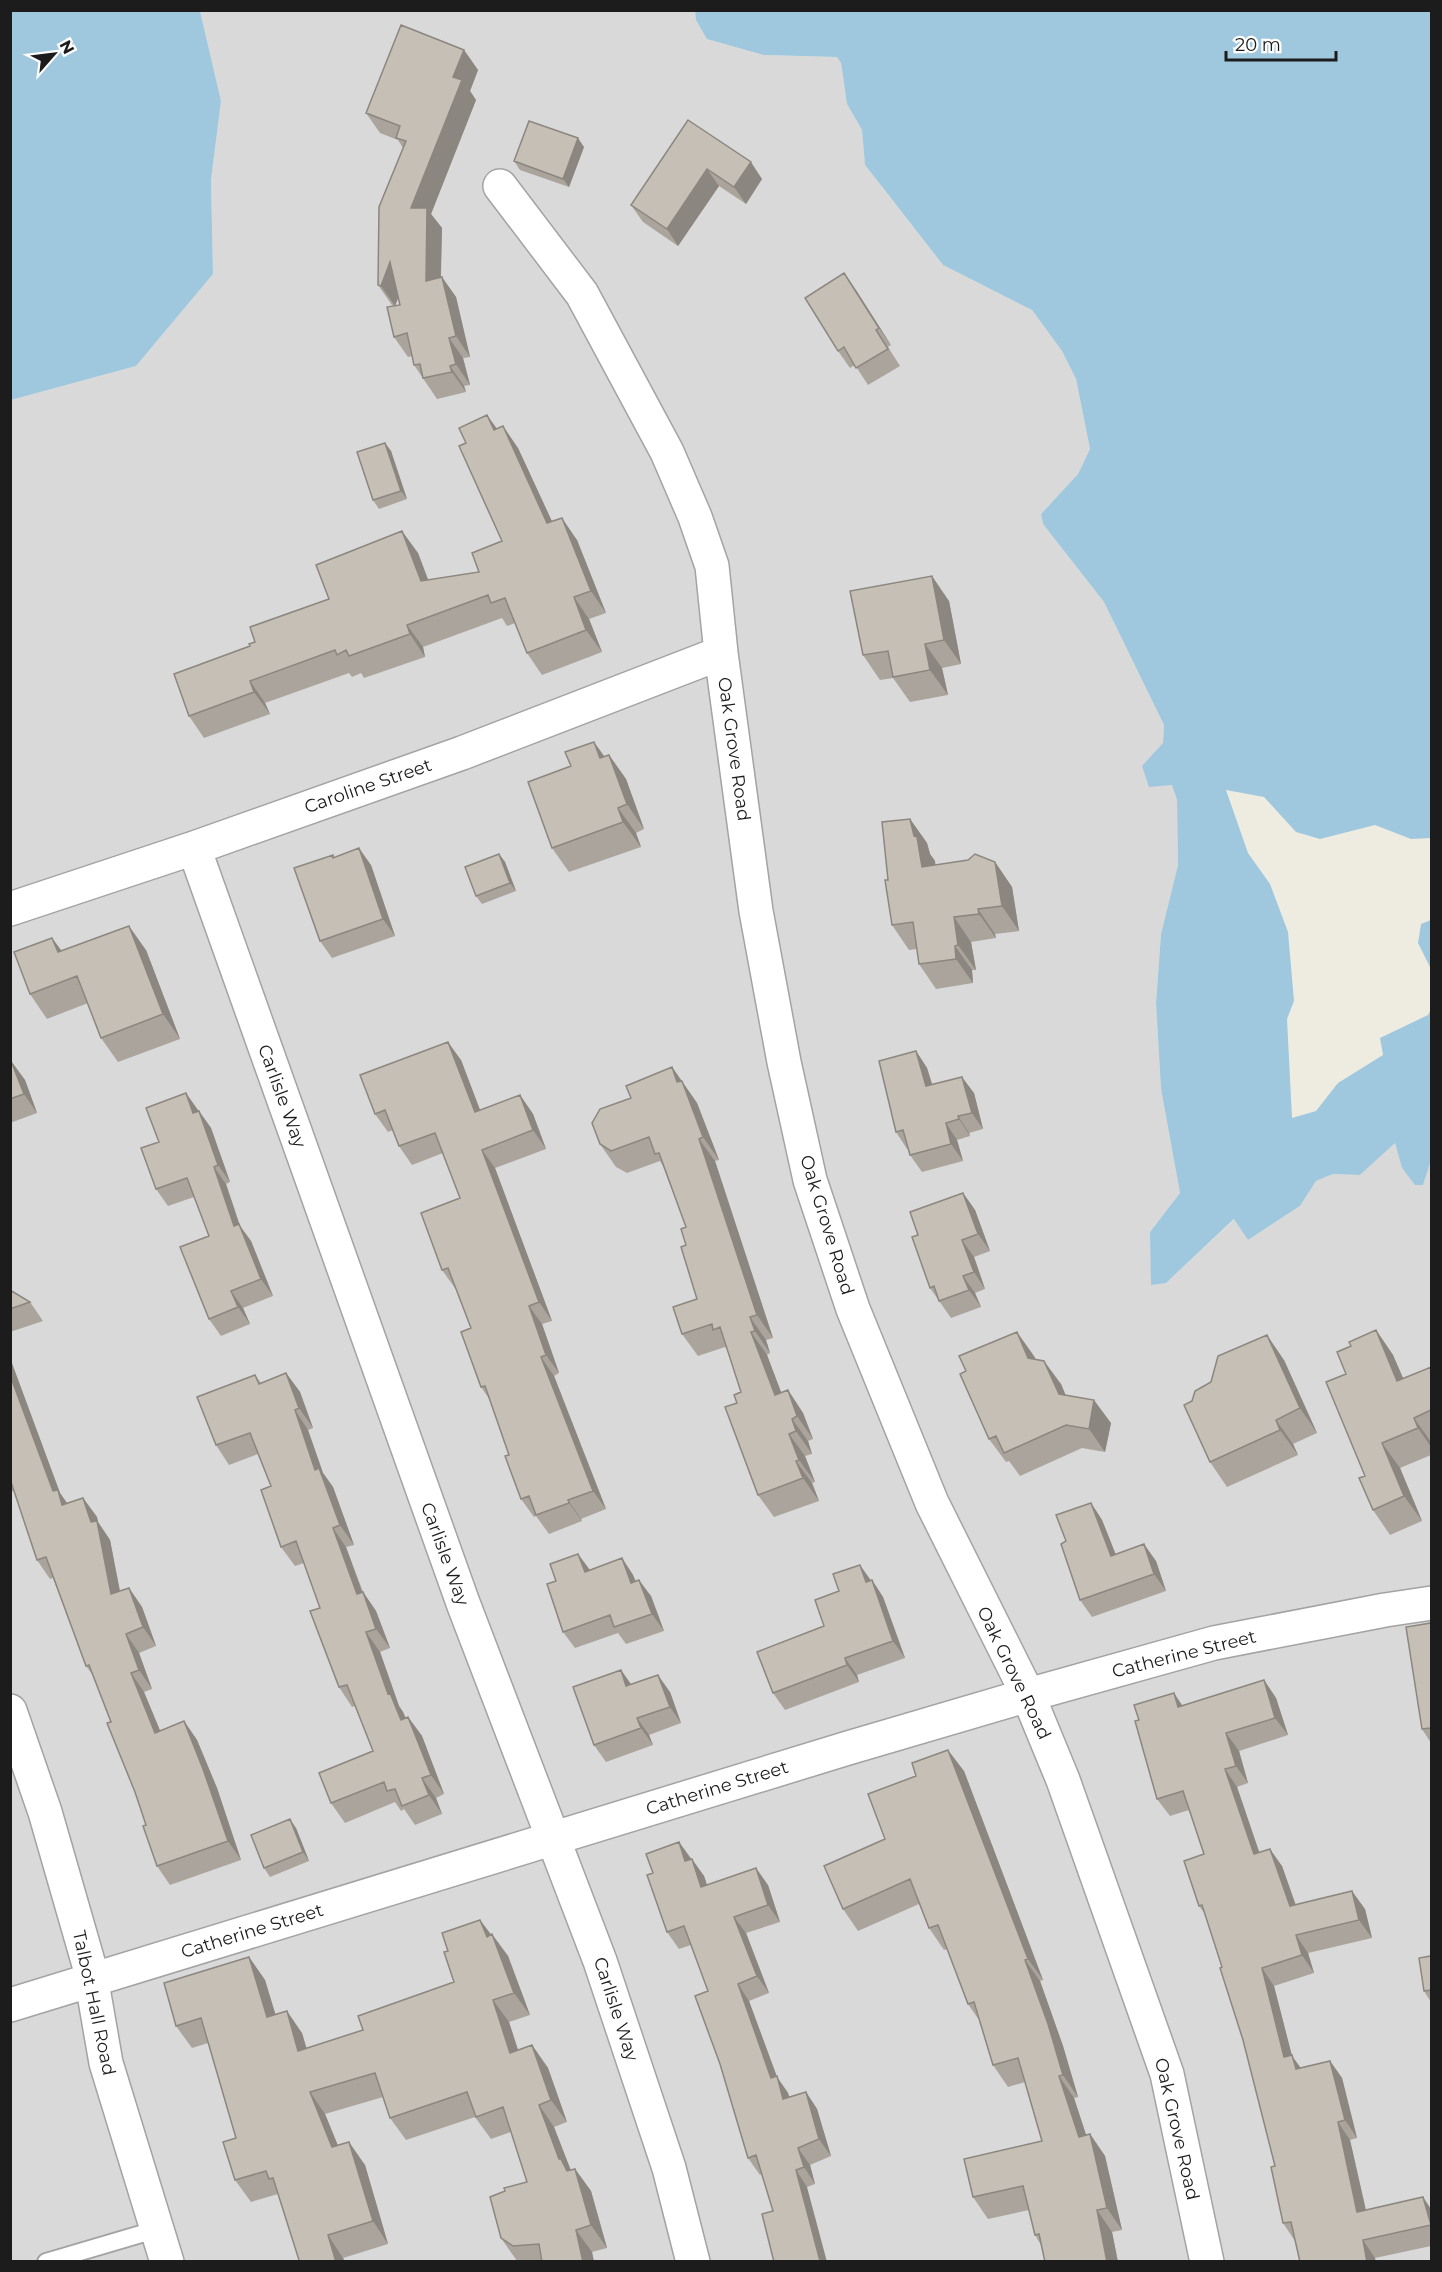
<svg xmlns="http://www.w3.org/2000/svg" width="1442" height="2272" viewBox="0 0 1442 2272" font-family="Montserrat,sans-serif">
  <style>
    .residential { fill: #dad9d9 }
    .water { fill: #9fc8de }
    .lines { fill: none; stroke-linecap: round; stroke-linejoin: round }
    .lane-casing { stroke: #a3a3a3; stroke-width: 20 }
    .street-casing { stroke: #a3a3a3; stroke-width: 36 }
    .lane { stroke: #fff; stroke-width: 16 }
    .street { stroke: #fff; stroke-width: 33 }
    .wall { fill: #aaa49c; fill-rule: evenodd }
    .shaded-wall { fill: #8b867f }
    .building { fill: #c6bfb5; stroke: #8b867f; stroke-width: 1.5 }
    .labels { text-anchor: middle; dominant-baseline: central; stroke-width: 4.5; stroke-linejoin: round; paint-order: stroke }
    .street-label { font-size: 18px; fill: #1c1c1c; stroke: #fff }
  </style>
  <rect width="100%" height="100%" fill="#eeece1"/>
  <path class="residential" d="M200 11H695L696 20 764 55 837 57 841 63 847 104 862 130 865 165 884 190 943 265 1032 310 1062 351 1076 379 1090 449 1078 474 1041 514 1043 524 1104 602 1164 725 1163 743 1172 785 1177 800 1178 865 1161 934 1156 1003 1161 1089 1180 1193 1150 1232 1166 1283 1235 1219 1248 1240 1300 1206 1316 1181 1333 1174 1360 1175 1395 1143 1402 1168 1423 1185 1431 1157V2261L11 2262V400L136 366 213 274 211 180 221 101Z"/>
  <path class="water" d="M11 10 200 11 221 101 211 180 213 274 136 366 11 400Z
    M695 11H1431V838L1411 839 1375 825 1320 839 1296 832 1264 797 1226 790 1248 853 1270 884 1288 932 1294 1001 1287 1019 1292 1118 1316 1111 1338 1083 1383 1055 1380 1038 1428 1015 1431 1009 1432 1157 1423 1185H1415L1402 1168 1395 1143 1360 1175 1333 1174 1316 1181 1300 1206 1248 1240 1234 1219 1166 1283 1151 1285 1150 1232 1180 1193 1161 1089 1156 1003 1161 934 1178 865 1177 800 1172 785 1149 787 1142 766 1163 743 1164 725 1104 602 1043 524 1041 514 1078 474 1090 449 1076 379 1062 351 1032 310 943 265 865 165 862 130 847 104 841 63 837 57 764 55 707 39 696 20Z
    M1431 920V969L1418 943 1421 924Z"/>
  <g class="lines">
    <g class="lane-casing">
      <path id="lane" d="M46 2262 158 2229"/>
    </g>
    <g class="street-casing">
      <path id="street" d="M500 186 582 294 667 452 695 517 712 566 721 653 756 911 784 1062 810 1180 853 1309 932 1503 1028 1695 1063 1780 1167 2074 1207 2262
        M194 848 463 1603 600 1961 669 2168 693 2262
        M10 909 194 848 462 753 721 653
        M10 1711 45 1812 89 1965 106 2063 167 2262
        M10 2005 848 1748 1028 1695 1214 1643 1385 1610 1432 1603"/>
    </g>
    <use href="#lane" class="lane"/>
    <use href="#street" class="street"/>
  </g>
  <path class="wall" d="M464 50 478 70 470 91 476 100 431 214 442 228 441 277 456 297 470 357 463 358 470 385 464 386 466 392 437 399 414 365 412 356 408 357 394 337V306L392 305 378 285 403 148 398 140 380 133 366 113ZM398 298 400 305 395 306Z
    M688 120 762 179 746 204 719 186 678 246 643 222 631 205Z
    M584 147 569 187 520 170 514 161Z
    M844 273 891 345 888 347 900 366 868 385 855 365 850 368 838 351Z
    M497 428 518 448 552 522 577 540 606 613 589 619 602 652 542 675 527 653 515 623 507 626 502 618 423 647 425 657 364 678 361 673 352 677 349 673 265 703 270 714 204 738 189 716 250 646 255 642 329 599 418 553 428 580 479 572 502 541Z
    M385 443 391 451 407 499 379 509 373 500Z
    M949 601 961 664 942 668 948 695 910 702 893 678 880 680 863 655Z
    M609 755 626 779 644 829 636 833 641 847 569 872 552 848 605 756Z
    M910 819 927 843 930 854 935 861V865L995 862 1012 887 1019 931 995 934 996 938 971 942 976 970H972L973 983 936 989 919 964 917 949 909 950 892 925 888 880Z
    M499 854 505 862 516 891 482 904 476 896Z
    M371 865 395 936 332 958 320 941Z
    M146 950 180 1039 118 1062 101 1038 88 1003 47 1019 30 994 62 951Z
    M916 1051 927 1068 932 1084 974 1093 983 1129 969 1133 970 1136 957 1140 963 1161 922 1172 910 1155 908 1149H907L896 1132Z
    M461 1060 480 1110 520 1095 533 1114 546 1149 495 1168 552 1321 542 1324 559 1373 554 1376 606 1509 581 1519 582 1521 549 1534 536 1516 534 1517 521 1499 509 1455 490 1400 481 1387 471 1328 456 1288H455L442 1270 460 1198 443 1153 412 1165 399 1146 393 1130 388 1132 375 1114Z
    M11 1061 25 1080 37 1113 10 1123V1062Z
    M672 1067 697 1103 719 1160 715 1161 773 1338 766 1340 770 1353 767 1355 781 1393 788 1390 803 1413 813 1439 808 1441 812 1454 805 1456 815 1482 812 1483 819 1501 774 1517 758 1495 737 1403 741 1392 727 1349 725 1347 698 1356 682 1334 697 1299 686 1245V1227L663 1166 660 1161 627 1173 616 1167 600 1144 631 1098Z
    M198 1110 211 1128 230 1182 226 1184 240 1226 251 1241 273 1296 243 1308 250 1324 221 1336 209 1319V1236L194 1197 168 1206 156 1189 159 1142Z
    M963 1193 975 1210 990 1251 974 1257 985 1289 975 1293 981 1307 951 1318 930 1288 918 1235Z
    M10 1290 30 1302 43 1321 10 1332Z
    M1376 1330 1393 1355 1403 1378 1431 1367V1455L1400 1468 1422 1521 1390 1535 1373 1510 1365 1476 1346 1374 1351 1346Z
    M1034 1356 1035 1359 1061 1384 1065 1395 1111 1423 1105 1452 1082 1448 1020 1476 1009 1461 1006 1462 989 1439Z
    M10 1358 60 1493 67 1503 83 1498 97 1517 98 1522 110 1540 120 1591 129 1588 142 1607 156 1646 139 1653 152 1689 144 1692 160 1731 184 1721 197 1740 217 1788 241 1860 170 1885 157 1866 146 1825 111 1722 92 1674 86 1666 53 1578 50 1579 37 1560 14 1491 10 1492Z
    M1284 1360 1317 1433 1293 1444 1298 1455 1227 1487 1210 1462 1192 1401 1211 1382Z
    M286 1373 300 1392 313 1428 308 1430 323 1473 333 1487 354 1545 346 1547 363 1592 376 1611 390 1648 380 1652 399 1706 403 1712 406 1718 408 1717 422 1736 444 1794 436 1798 442 1814 415 1825 404 1809 401 1811 395 1802 345 1823 331 1803 373 1751 355 1706 352 1707 339 1687 320 1608 304 1563 295 1566 281 1547 271 1486 258 1454 229 1465 216 1445 255 1375 261 1383Z
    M1091 1503 1102 1520 1116 1555 1156 1561 1166 1591 1092 1617 1080 1600 1066 1541Z
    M578 1554 589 1570 622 1558 633 1575 636 1581 651 1596 664 1631 626 1644 618 1633 575 1648 563 1632 556 1581Z
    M872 1580 883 1597 905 1658 857 1675 859 1682 785 1710 773 1693 824 1626Z
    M1431 1623V1743L1422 1729Z
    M621 1670 631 1685 670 1692 681 1723 649 1735 653 1745 606 1762 594 1745Z
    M1264 1680 1276 1698 1288 1735 1239 1751 1248 1783 1237 1787 1259 1852 1282 1866 1296 1905 1365 1909 1372 1938 1308 1953 1314 1973 1274 1986 1292 2056 1301 2068 1330 2061 1342 2078 1357 2138 1350 2140 1366 2210 1431 2209V2246L1375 2258 1295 2241 1283 2223 1275 2166 1243 2040 1222 1967 1205 1914 1199 1906 1204 1854 1189 1810 1170 1816 1157 1799 1183 1706Z
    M964 1771 1043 1980 1040 1981 1063 2046 1078 2097 1074 2098 1086 2135 1090 2134 1105 2156 1122 2230 1112 2232 1118 2262H1045L1041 2245 1035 2235 1029 2210 988 2219 973 2197 1042 2141 1025 2082 1008 2087 993 2065 979 2020 968 2004 947 1949 944 1950 929 1928 919 1904 858 1931 843 1909 885 1839Z
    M296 1828 309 1861 270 1877 264 1868Z
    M679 1842 704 1876 707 1885H768L780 1922 746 1933 769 1993 749 2001 777 2077 788 2093 789 2097 806 2092 817 2109 831 2156 810 2165 815 2184 807 2187 773 2211 761 2174 760 2175 748 2158 708 1991 691 1945 679 1949 667 1932Z
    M480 1920 508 1956 530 2015 509 2022 518 2050 532 2045 548 2068 567 2122 554 2127 570 2170 575 2169 591 2191 607 2248 592 2252 594 2262 517 2261 501 2238 527 2182 511 2132 491 2139 475 2117 406 2140 390 2118 383 2097 325 2114 338 2146 365 2165 388 2244 343 2258 345 2262H295L299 2260 278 2194 251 2202 235 2180 236 2138 208 2043 192 2048 176 2026 249 1957 265 1980 275 2014 302 2033 306 2048 363 2030 454 1982 448 1951Z
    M1431 1956V2002L1424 1991Z"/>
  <path class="shaded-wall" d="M464 50 478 70 470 91 476 100 431 214 442 228 440 301 426 281 411 208 453 77Z
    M578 138 584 147 569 187 563 179Z
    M751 162 762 179 746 204 734 187Z
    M707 169 719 186 678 246 667 229Z
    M390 262 404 283 395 306 381 286Z
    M844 273 856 290 891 345 879 328Z
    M442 277 456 297 470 357 456 336Z
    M449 338 463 358 470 385 456 364Z
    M450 366 464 386 466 392 452 372Z
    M487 415 503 437 494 430Z
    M503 426 518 448 563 545 547 523Z
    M385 443 391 451 407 499 401 491Z
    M562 518 577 540 606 613 591 591Z
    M402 531 418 553 437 603 421 581Z
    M932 576 949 601 961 664 944 640Z
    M574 597 589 619 602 652 586 630Z
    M407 625 423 647 425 657 410 634Z
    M925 644 942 668 948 695 930 670Z
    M250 681 265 703 270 714 254 692Z
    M594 742 612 767 600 758Z
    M609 755 626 779 644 829 627 804Z
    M618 808 636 833 641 847 623 822Z
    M910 819 927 843 930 854 935 861 939 892 922 867Z
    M359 848 371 865 395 936 383 919Z
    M499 854 505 862 516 891 510 883Z
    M995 862 1012 887 1019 931 1002 906Z
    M978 909 995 934 996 938 979 914Z
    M954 917 971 942 976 970 958 945Z
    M129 926 146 950 180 1039 163 1014Z
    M52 938 70 962 75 977 58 952Z
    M955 946 972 970 973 983 956 959Z
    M448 1042 461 1060 488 1131 475 1112Z
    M916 1051 927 1068 938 1103 926 1086Z
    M11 1061 25 1080 37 1113 24 1094Z
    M672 1067 697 1103 719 1160 703 1137 677 1082Z
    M962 1077 974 1093 983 1129 972 1113Z
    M186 1093 198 1110 205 1130 193 1113Z
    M520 1095 533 1114 546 1149 533 1130Z
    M199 1111 211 1128 230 1182 218 1165Z
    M958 1116 969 1133 970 1136 959 1119Z
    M946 1123 957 1140 963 1161 951 1144Z
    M699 1139 715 1161 773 1338 757 1315Z
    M482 1150 495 1168 552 1321 539 1302Z
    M214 1167 226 1184 240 1226 251 1241 273 1296 261 1279 234 1226Z
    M963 1193 975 1210 990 1251 978 1234Z
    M962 1240 974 1257 985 1289 974 1272Z
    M963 1276 975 1293 981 1307 969 1290Z
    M231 1291 243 1308 250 1324 238 1307Z
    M529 1306 542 1324 559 1373 546 1355Z
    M750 1317 766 1340 770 1353 755 1331Z
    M1376 1330 1393 1355 1415 1406 1397 1381Z
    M751 1332 767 1355 791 1418 775 1395Z
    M1017 1332 1034 1356 1045 1381 1028 1358Z
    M1267 1335 1284 1360 1317 1433 1300 1408Z
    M541 1357 554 1376 606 1509 593 1491Z
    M10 1358 60 1493 71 1509 76 1524 53 1491 10 1375Z
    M1044 1361 1061 1384 1075 1417 1059 1394Z
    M286 1373 300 1392 313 1428 299 1408Z
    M788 1390 803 1413 813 1439 797 1416Z
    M1094 1400 1111 1423 1105 1452 1089 1429Z
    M295 1410 308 1430 323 1473 333 1487 354 1545 340 1525 315 1470Z
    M1414 1418 1431 1442V1447L1418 1428Z
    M792 1419 808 1441 812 1454 796 1431Z
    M1276 1420 1293 1444 1298 1455 1280 1430Z
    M789 1434 805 1456 815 1482 799 1460Z
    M1382 1443 1400 1468 1422 1521 1404 1496Z
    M796 1461 812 1483 819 1501 803 1478Z
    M83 1498 97 1517 98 1522 110 1540 124 1613 111 1594Z
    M568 1500 581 1519 582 1521 569 1503Z
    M1091 1503 1102 1520 1123 1573 1111 1556Z
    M333 1528 346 1547 370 1614 357 1594Z
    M1144 1544 1156 1561 1166 1591 1154 1574Z
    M578 1554 590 1570 585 1572Z
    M622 1558 633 1575 642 1599 631 1583Z
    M860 1565 872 1582H866Z
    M639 1580 651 1596 664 1631 652 1614Z
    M872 1580 883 1597 905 1658 893 1641Z
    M129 1588 142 1607 156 1646 143 1627Z
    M363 1592 376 1611 390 1648 376 1629Z
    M366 1632 380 1652 399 1706 403 1712 414 1739 401 1720 388 1694Z
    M126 1634 139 1653 152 1689 139 1670Z
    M845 1658 857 1675 859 1682 847 1665Z
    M621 1670 633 1687 626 1686Z
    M131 1673 144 1692 169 1752 155 1733Z
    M658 1675 670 1692 681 1723 670 1707Z
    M1264 1680 1276 1698 1288 1735 1275 1718Z
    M1174 1693 1186 1711 1178 1707Z
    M408 1717 422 1736 444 1794 431 1775Z
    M637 1718 649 1735 653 1745 641 1728Z
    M184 1721 197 1740 217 1788 241 1860 228 1841Z
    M1226 1733 1239 1751 1248 1783 1236 1766Z
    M948 1750 964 1771 1043 1980 1028 1959Z
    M1225 1769 1237 1787 1266 1872 1254 1854Z
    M422 1778 436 1798 442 1814 429 1795Z
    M290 1819 296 1828 309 1861 303 1852Z
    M679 1842 691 1859 685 1861Z
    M1270 1849 1282 1866 1302 1924 1290 1906Z
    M692 1859 704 1876 713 1903 701 1887Z
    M756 1868 768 1885 780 1922 768 1905Z
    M1352 1891 1365 1909 1372 1938 1359 1920Z
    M734 1917 746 1933 769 1993 757 1976Z
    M480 1920 494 1939 492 1934 508 1956 530 2015 514 1993 487 1937Z
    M1296 1935 1308 1953 1314 1973 1302 1955Z
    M249 1957 265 1980 283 2039 267 2017Z
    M1025 1960 1040 1981 1063 2046 1078 2097 1063 2075Z
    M1262 1968 1274 1986 1292 2056 1304 2073 1296 2069 1284 2057Z
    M738 1984 749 2001 777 2077 788 2093 795 2116 783 2099 771 2078Z
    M493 2000 509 2022 526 2075 510 2053Z
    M287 2011 302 2033 314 2073 298 2051Z
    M532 2045 548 2068 567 2122 551 2100Z
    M1330 2061 1342 2078 1357 2138 1345 2120Z
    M1059 2076 1074 2098 1094 2159 1079 2137Z
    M310 2092 325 2114 348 2170 332 2147Z
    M806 2092 817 2109 831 2156 819 2139Z
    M539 2105 554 2127 572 2173 575 2169 591 2191 607 2248 591 2225 559 2159Z
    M1338 2122 1350 2140 1370 2229 1357 2212Z
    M1090 2134 1105 2156 1122 2230 1107 2208Z
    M349 2142 365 2165 388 2244 373 2221Z
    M798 2148 810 2165 815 2184 804 2167Z
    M796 2170 807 2187 827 2262 820 2261Z
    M1423 2197 1431 2209V2225Z
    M1097 2210 1112 2232 1118 2262H1107Z
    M576 2230 592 2252 594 2262H583Z
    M328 2235 343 2258 345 2262H336Z
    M1363 2240 1375 2258 1376 2262H1367Z"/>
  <path class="building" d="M401 25 464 50 453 77 462 80 411 208H427L426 281 442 277 456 336 449 338 456 364 450 366 452 372 423 378 420 364 414 365 407 333 394 337 387 307 400 305 390 262 381 286 378 285 379 207 406 141 396 138 400 126 366 113Z
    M688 120 751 162 734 187 707 169 667 229 631 205Z
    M529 121 578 138 563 179 514 161Z
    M844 273 879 328 876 330 888 349 856 368 844 347 838 351 805 298Z
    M487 415 494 430 503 426 547 523 562 518 591 591 574 597 586 630 527 653 505 598 491 603 488 595 407 625 410 634 349 656 346 650 337 655 335 650 250 681 254 692 189 716 174 674 250 646 249 644 255 642 250 627 329 599 316 565 402 531 421 581 479 572 472 553 502 541 459 446 466 443 459 428Z
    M385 443 401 491 373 500 357 452Z
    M932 576 944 640 925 644 930 670 893 677 888 651 863 655 850 591Z
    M594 742 600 758 609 755 627 804 618 808 623 822 552 848 528 782 571 766 565 752Z
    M910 819 914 836 917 837 922 867 968 860 975 854 995 862 1002 906 978 909 979 914 954 917 958 945 955 946 956 959 919 964 913 922 892 925 885 880H888L882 822Z
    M359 848 383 919 320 941 294 868 333 855V858Z
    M499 854 510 883 476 896 465 867Z
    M129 926 163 1014 101 1038 77 976 30 994 14 952 52 938 58 952Z
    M448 1042 475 1112 520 1095 533 1130 482 1150 539 1302 529 1306 546 1355 541 1357 593 1491 568 1500 569 1503 536 1515 529 1496 521 1499 505 1456 509 1455 485 1386 481 1387 461 1332 471 1328 448 1268 442 1270 421 1213 460 1198 435 1133 399 1146 385 1110 375 1114 360 1075Z
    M916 1051 926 1086 962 1077 972 1113 958 1116 959 1119 946 1123 951 1144 910 1155 903 1130 896 1132 879 1061Z
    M11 1061 24 1094 10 1099V1062Z
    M672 1067 677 1082 682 1081 703 1137 699 1139 757 1315 750 1317 755 1331 751 1332 775 1395 788 1390 797 1416 792 1419 796 1431 789 1434 799 1460 796 1461 803 1478 758 1495 725 1407 737 1403 734 1395 741 1392 720 1327 713 1330 712 1324 682 1334 673 1307 697 1299 681 1247 686 1245 681 1229 686 1227 659 1153 655 1154 649 1137 611 1151 600 1144 592 1123 600 1109 631 1098 626 1086Z
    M186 1093 193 1113 199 1111 218 1165 214 1167 234 1226 239 1224 261 1279 231 1291 238 1307 209 1319 180 1247 209 1236 187 1178 156 1189 141 1148 159 1142 146 1108Z
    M963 1193 978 1234 962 1240 974 1272 963 1276 969 1290 939 1301 934 1286 930 1288 912 1237 918 1235 910 1212Z
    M10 1290 30 1302 10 1309Z
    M1376 1330 1397 1381 1431 1367V1410L1414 1418 1418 1428 1382 1443 1404 1496 1373 1510 1359 1478 1365 1476 1326 1382 1346 1374 1337 1352 1351 1346 1349 1342Z
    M1017 1332 1028 1358 1044 1361 1059 1394 1094 1400 1089 1429 1066 1425 1004 1453 996 1436 989 1439 972 1401 960 1374 966 1371 959 1356Z
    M1267 1335 1300 1408 1276 1420 1280 1430 1210 1462 1184 1405 1192 1401 1195 1391 1211 1382 1218 1356Z
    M286 1373 299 1408 295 1410 315 1470 319 1468 340 1525 333 1528 357 1594 363 1592 376 1629 366 1632 388 1694 390 1693 401 1720 408 1717 431 1775 422 1778 429 1795 402 1806 395 1789 387 1791 384 1782 331 1803 319 1773 373 1751 347 1685 339 1687 310 1611 320 1608 296 1541 281 1547 261 1490 271 1486 250 1433 216 1445 197 1397 255 1375 259 1384Z
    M10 1375 53 1491 58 1490 62 1505 83 1498 91 1522 97 1521 111 1594 129 1588 143 1627 126 1634 139 1670 131 1673 155 1733 184 1721 203 1769 228 1841 157 1866 143 1826 146 1825 135 1792 107 1723 111 1722 89 1665 86 1666 46 1557 37 1560 10 1479Z
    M1091 1503 1111 1556 1144 1544 1154 1574 1080 1600 1061 1544 1066 1541 1056 1515Z
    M578 1554 585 1572 622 1558 631 1583 639 1580 652 1614 614 1627 610 1615 563 1632 547 1584 556 1581 550 1564Z
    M860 1565 866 1582 872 1580 893 1641 845 1658 847 1665 773 1693 757 1652 824 1626 815 1600 839 1591 833 1574Z
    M1431 1623V1728L1422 1729 1406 1627Z
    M621 1670 626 1686 658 1675 670 1707 637 1718 641 1728 594 1745 573 1687Z
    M1264 1680 1275 1718 1226 1733 1236 1766 1225 1769 1254 1854 1270 1849 1290 1906 1352 1891 1359 1920 1296 1935 1302 1955 1262 1968 1284 2057 1292 2055 1296 2069 1330 2061 1345 2120 1338 2122 1357 2212 1423 2197 1431 2225 1363 2240 1367 2262H1300L1291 2222 1283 2223 1271 2167 1275 2166 1243 2040 1220 1968 1222 1967 1202 1905 1199 1906 1184 1861 1204 1854 1183 1791 1157 1799 1135 1721 1139 1720 1134 1705 1174 1693 1178 1707Z
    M948 1750 1028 1959 1025 1960 1048 2024 1063 2075 1059 2076 1079 2137 1090 2134 1107 2208 1097 2210 1107 2262H1045L1039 2234 1035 2235 1023 2186 973 2197 964 2159 1042 2141 1018 2058 993 2065 974 2002 968 2004 938 1925 929 1928 910 1879 843 1909 824 1866 885 1839 868 1794 916 1776 912 1763Z
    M290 1819 303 1852 264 1868 251 1835Z
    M679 1842 685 1861 692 1859 701 1887 756 1868 768 1905 734 1917 757 1976 738 1984 771 2078 777 2076 783 2099 806 2092 819 2139 798 2148 804 2167 796 2170 820 2261 774 2262 762 2214 773 2211 756 2155 748 2158 720 2064 695 1996 708 1991 684 1926 667 1932 647 1875 653 1873 646 1854Z
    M480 1920 487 1937 492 1934 514 1993 493 2000 510 2053 532 2045 551 2100 539 2105 559 2159H561L567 2171 575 2169 591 2225 576 2230 583 2262H542L539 2244 513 2246 501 2238 490 2197 505 2191 504 2188 527 2182 503 2107 476 2117 467 2092 390 2118 375 2073 310 2092 332 2147 349 2142 373 2221 328 2235 336 2262H295L299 2260 273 2178 269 2179 266 2171 235 2180 223 2142 236 2138 201 2018 176 2026 164 1983 249 1957 267 2017 287 2011 298 2051 363 2030 358 2016 454 1982 444 1952 448 1951 442 1933Z
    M1431 1956V1990L1424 1991 1419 1958Z"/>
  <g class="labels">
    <g class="street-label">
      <text transform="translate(734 749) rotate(82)">Oak Grove Road</text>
      <text transform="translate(368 786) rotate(-19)">Caroline Street</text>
      <text transform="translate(282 1096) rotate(70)">Carlisle Way</text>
      <text transform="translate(827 1225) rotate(73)">Oak Grove Road</text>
      <text transform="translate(445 1554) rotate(70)">Carlisle Way</text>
      <text transform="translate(1184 1654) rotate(-14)">Catherine Street</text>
      <text transform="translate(1014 1673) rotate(64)">Oak Grove Road</text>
      <text transform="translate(717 1788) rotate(-17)">Catherine Street</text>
      <text transform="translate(252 1931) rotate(-17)">Catherine Street</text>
      <text transform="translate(94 2003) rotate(78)">Talbot Hall Road</text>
      <text transform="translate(616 2009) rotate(72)">Carlisle Way</text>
      <text transform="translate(1177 2129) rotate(77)">Oak Grove Road</text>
    </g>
  </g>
  <rect width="1442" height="2272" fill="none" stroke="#1c1c1c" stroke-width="24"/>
  <g transform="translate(54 54) rotate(62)" stroke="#ffffff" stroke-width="4.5" paint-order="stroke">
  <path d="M0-4.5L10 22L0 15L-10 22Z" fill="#1c1c1c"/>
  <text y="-9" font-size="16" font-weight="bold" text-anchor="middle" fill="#1c1c1c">N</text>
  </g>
  <path d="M1226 51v9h110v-9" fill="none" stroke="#1c1c1c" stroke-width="3"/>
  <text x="1235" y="51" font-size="18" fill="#1c1c1c" stroke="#ffffff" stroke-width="4.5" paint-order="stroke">20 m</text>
</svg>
